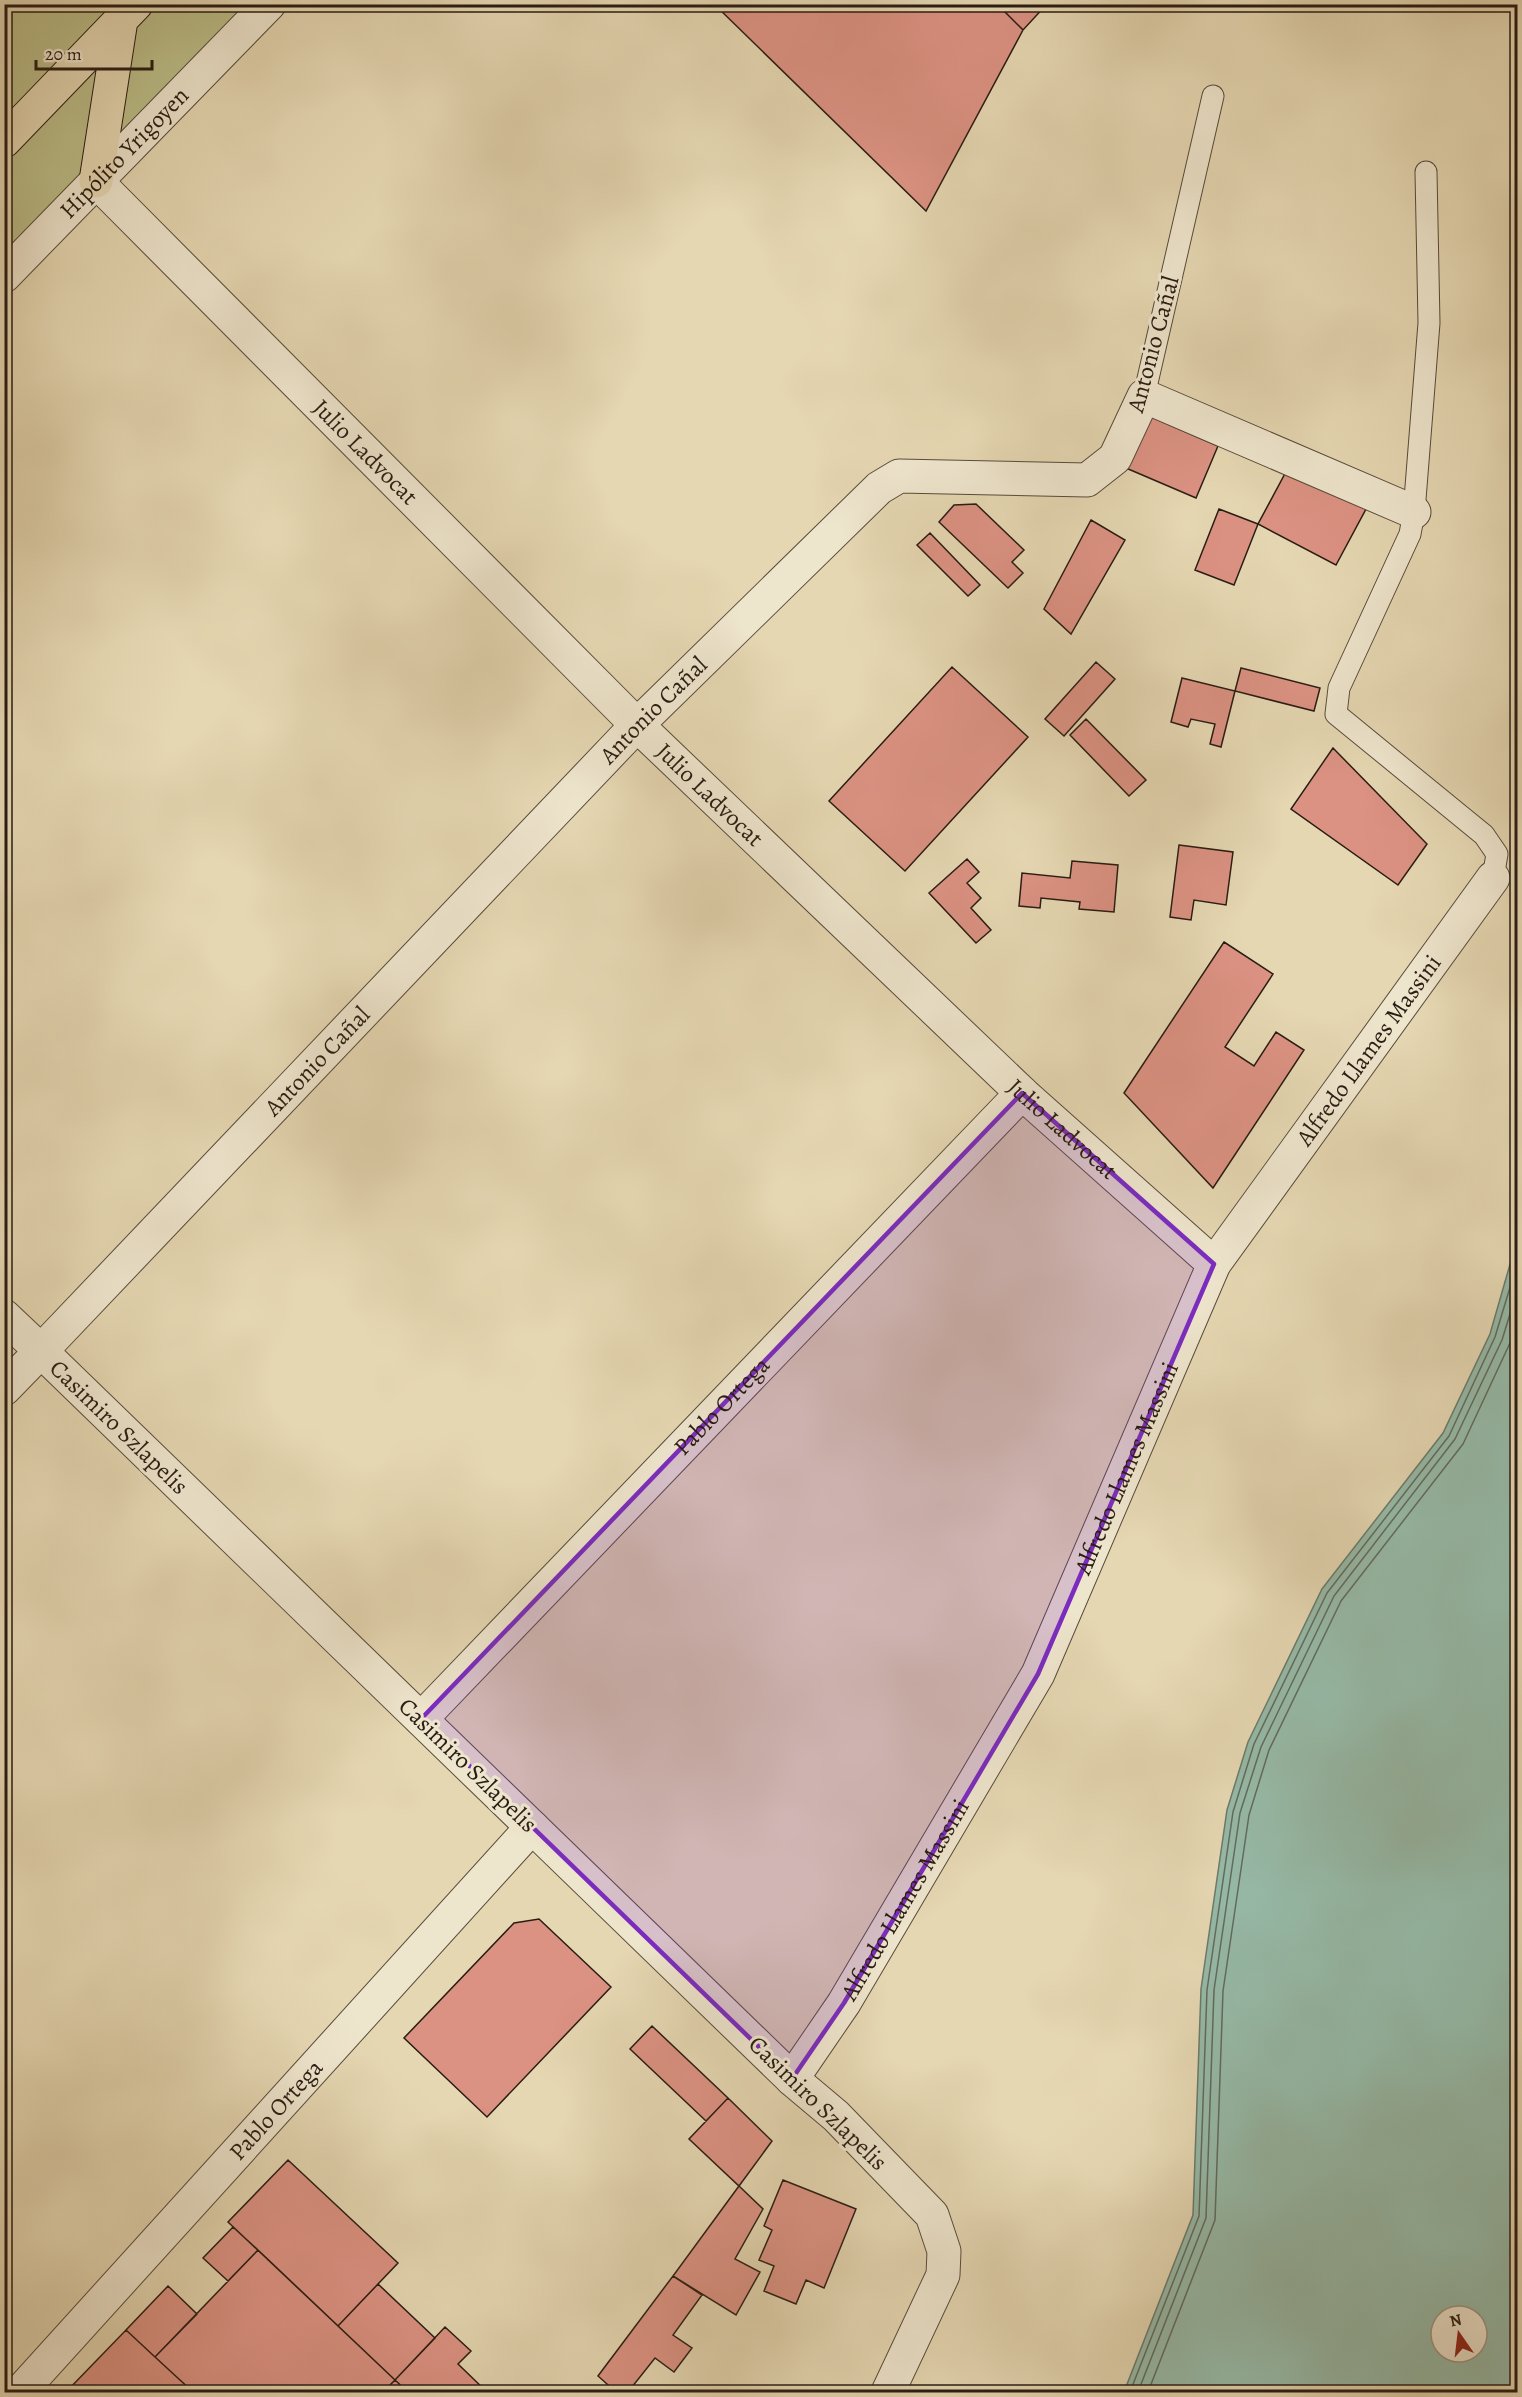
<svg xmlns="http://www.w3.org/2000/svg" width="1522" height="2397" viewBox="0 0 1522 2397" font-family="Alegreya,serif">
  <style>
    .green { fill: #bbbd88; stroke: #726c4e; stroke-width: 1.5 }
    .water { fill: #96baa8; stroke: #6a7b6c; stroke-width: 1.5; fill-rule: evenodd }
    .lines { fill: none; stroke-linecap: round; stroke-linejoin: round }
    .shore { stroke: #606b5e; stroke-width: 1.5 }
    .building { fill: #dc9283; stroke: #291c13; stroke-width: 1.5 }
    .service-casing { stroke: #584b3b; stroke-width: 23 }
    .minor-casing { stroke: #584b3b; stroke-width: 35 }
    .tertiary-casing { stroke: #584b3b; stroke-width: 35 }
    .trunk-casing { stroke: #291c13; stroke-width: 35 }
    .service { stroke: #eee5cd; stroke-width: 21 }
    .minor { stroke: #eee5cd; stroke-width: 33 }
    .tertiary { stroke: #eee5cd; stroke-width: 33 }
    .trunk { stroke: #e5d7b2; stroke-width: 33 }
    .marked { fill: #7b2cbf; fill-opacity: 0.2; stroke: #7b2cbf; stroke-width: 4.5; stroke-linejoin: round }
    .labels { text-anchor: middle; dominant-baseline: central; stroke-width: 6; stroke-linejoin: round; paint-order: stroke }
    .street-label { font-size: 24px; fill: #291c13; stroke: #eee5cd }
  </style>
  <rect width="100%" height="100%" fill="#e5d7b2"/>
  <filter id="stains"><feTurbulence type="fractalNoise" baseFrequency=".00333" numOctaves="4"/><feColorMatrix values="0 0 0 0 .2 0 0 0 0 .09 0 0 0 0 .02 0 0 0 .5 -.17"/></filter>
  <radialGradient id="worn" r=".72"><stop offset=".6" stop-color="#630" stop-opacity="0"/><stop offset="1" stop-color="#630" stop-opacity=".3"/></radialGradient>
  <path class="green" d="M5 5H269L5 276Z"/>
  <path class="water" d="M1517 112V531L1514 517Z
    M1517 1240V2392H1124L1193 2215 1201 1989 1227 1810 1248 1742 1322 1589 1443 1433 1490 1334ZM1441 2316H1477V2352H1441Z"/>
  <g class="lines">
    <path class="shore" d="M1130 2392 1199 2216 1207 1990 1233 1812 1254 1744 1327 1593 1449 1436 1495 1337 1518 1261
      M1138 2392 1206 2218 1214 1990 1240 1813 1261 1747 1334 1596 1455 1439 1502 1340 1518 1288
      M1148 2392 1215 2220 1223 1991 1249 1815 1269 1750 1341 1601 1463 1444 1510 1343 1518 1320"/>
  </g>
  <path class="building" d="M714 4H997L1023 30 926 211Z
    M997 4H1047L1023 30Z
    M1149 416 1218 446 1196 498 1126 468Z
    M1288 468 1366 509 1336 565 1258 524Z
    M976 504 1024 550 1012 562 1023 573 1008 588 939 522 954 505Z
    M1219 509 1258 524 1234 585 1195 570Z
    M1091 520 1125 540 1071 634 1044 609Z
    M930 533 980 585 968 596 917 545Z
    M1096 662 1115 679 1064 736 1045 719Z
    M952 667 1028 737 905 871 829 801Z
    M1241 668 1320 688 1314 711 1235 691Z
    M1182 678 1235 691 1221 747 1210 744 1215 724 1191 719 1188 727 1171 722Z
    M1086 719 1146 780 1129 796 1070 735Z
    M1333 748 1427 844 1398 885 1291 809Z
    M1179 845 1233 852 1226 905 1194 900 1191 920 1170 917Z
    M967 859 979 872 967 883 981 898 971 908 991 930 976 943 929 893Z
    M1072 861 1118 865 1114 912 1079 909 1080 902 1041 898 1040 908 1019 906 1022 873 1070 878Z
    M1224 942 1273 974 1225 1047 1254 1066 1276 1032 1304 1050 1213 1188 1124 1093Z
    M539 1919 611 1987 487 2117 404 2038 514 1923Z
    M652 2026 728 2098 706 2121 630 2049Z
    M728 2098 772 2141 739 2186 689 2139Z
    M288 2160 398 2263 338 2326 228 2222Z
    M783 2180 856 2209 824 2288 806 2280 796 2304 764 2291 774 2266 759 2260 772 2230 764 2226Z
    M739 2186 763 2209 735 2259 760 2272 736 2315 673 2276Z
    M233 2227 258 2250 228 2281 203 2258Z
    M258 2250 395 2380 383 2392H193L155 2357Z
    M673 2276 702 2295 673 2335 692 2348 674 2372 655 2358 628 2392H616L598 2376Z
    M378 2284 435 2338 395 2380 338 2326Z
    M168 2286 197 2314 155 2357 126 2330Z
    M445 2327 471 2351 458 2364 487 2392H408L395 2380Z
    M126 2330 155 2357 193 2392H66Z
    M395 2380 408 2392H383Z"/>
  <g class="lines">
    <g class="service-casing">
      <path id="service" d="M1426 172 1429 323 1414 512 1410 534 1339 688 1336 714 1484 835 1497 854 1493 878
        M1144 396 1213 96"/>
    </g>
    <g class="minor-casing">
      <g id="minor">
        <path id="s1" d="M96 181 637 725 1022 1093 1214 1264"/>
        <path id="s2" d="M4 276 269 4"/>
        <path id="s3" d="M421 1719 1022 1093"/>
        <path id="s4" d="M792 2079 844 2003 1038 1674 1214 1264 1493 878"/>
        <path id="s5" d="M20 2392 532 1827"/>
        <path id="s6" d="M888 2392 943 2275 944 2251 932 2215 836 2116 792 2079 41 1351 637 725 879 488 899 476 1087 480 1115 458 1144 396 1414 512"/>
      </g>
    </g>
    <g class="tertiary-casing">
      <path id="tertiary" d="M4 1316 41 1351 4 1389"/>
    </g>
    <g class="trunk-casing">
      <path id="trunk" d="M4 141 136 4
        M96 181 121 20"/>
    </g>
    <use href="#service" class="service"/>
    <use href="#minor" class="minor"/>
    <use href="#tertiary" class="tertiary"/>
    <use href="#trunk" class="trunk"/>
  </g>
  <path class="marked" d="M1022 1093 1214 1264 1038 1674 844 2003 792 2079 421 1719Z"/>
  <g class="labels">
    <g class="street-label">
      <text stroke="none"><textPath href="#s2" startOffset="172">Hipólito Yrigoyen</textPath></text>
      <text transform="translate(1153 344) rotate(-75)">Antonio Cañal</text>
      <text stroke="none"><textPath href="#s1" startOffset="382">Julio Ladvocat</textPath></text>
      <text stroke="none"><textPath href="#s6" startOffset="2319">Antonio Cañal</textPath></text>
      <text stroke="none"><textPath href="#s1" startOffset="868">Julio Ladvocat</textPath></text>
      <text stroke="none"><textPath href="#s4" startOffset="1184">Alfredo Llames Massini</textPath></text>
      <text stroke="none"><textPath href="#s6" startOffset="1833">Antonio Cañal</textPath></text>
      <text stroke="none"><textPath href="#s1" startOffset="1354">Julio Ladvocat</textPath></text>
      <text stroke="none"><textPath href="#s3" startOffset="434">Pablo Ortega</textPath></text>
      <text transform="translate(119 1427) rotate(44)">Casimiro Szlapelis</text>
      <text stroke="none"><textPath href="#s4" startOffset="698">Alfredo Llames Massini</textPath></text>
      <text transform="translate(468 1765) rotate(44)">Casimiro Szlapelis</text>
      <text stroke="none"><textPath href="#s4" startOffset="212">Alfredo Llames Massini</textPath></text>
      <text transform="translate(818 2103) rotate(44)">Casimiro Szlapelis</text>
      <text stroke="none"><textPath href="#s5" startOffset="381">Pablo Ortega</textPath></text>
    </g>
  </g>
  <rect width="1522" height="2397" fill="none" stroke="#e5d7b2" stroke-width="24"/>
  <rect x="6" y="6" width="1510" height="2385" fill="none" stroke="#291c13" stroke-width="3"/>
  <rect x="12" y="12" width="1498" height="2373" fill="none" stroke="#291c13" stroke-width="1.5"/>
  <g transform="translate(1459 2334) rotate(346)"><circle r="28" fill="#eee5cd" stroke="#9f9583" stroke-width="1.5"/>
  <path d="M0-4.5L10 22L0 15L-10 22Z" fill="#8f2418"/>
  <text y="-9" font-size="16" font-weight="bold" text-anchor="middle" fill="#291c13">N</text>
  </g>
  <path d="M36 60v9h116v-9" fill="none" stroke="#291c13" stroke-width="3"/>
  <text x="45" y="60" font-size="18" fill="#291c13" stroke="#eee5cd" stroke-width="4.5" paint-order="stroke">20 m</text>
  <rect width="100%" height="100%" filter="url(#stains)"/>
  <rect width="100%" height="100%" fill="url(#worn)"/>
</svg>
